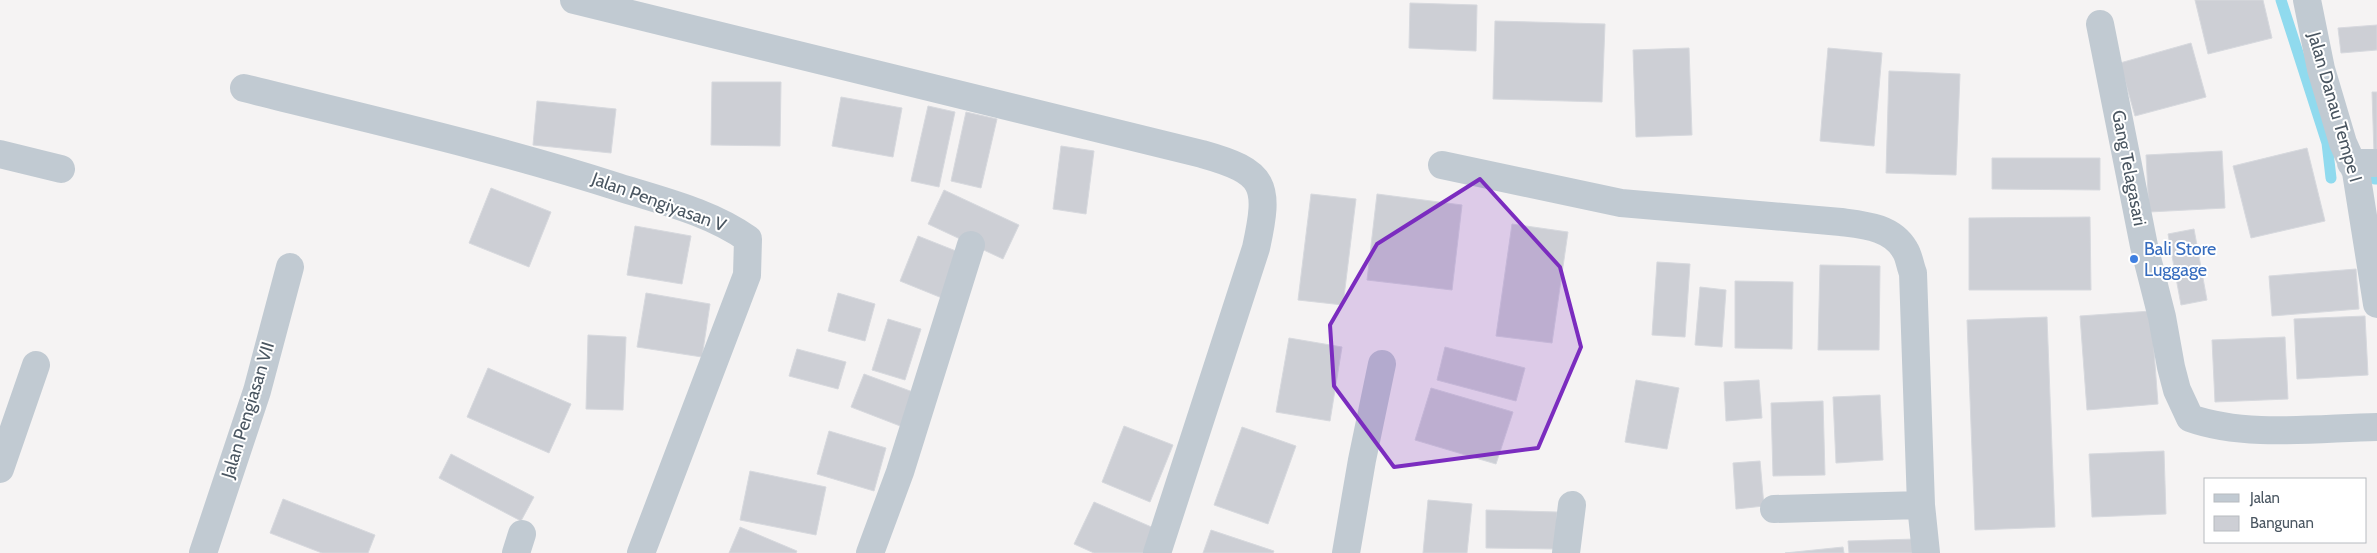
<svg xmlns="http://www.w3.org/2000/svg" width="2377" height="553" viewBox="0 0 2377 553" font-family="Cabin,sans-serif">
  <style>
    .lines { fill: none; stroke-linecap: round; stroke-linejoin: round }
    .stream { stroke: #90daee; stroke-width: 11 }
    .building { fill: #cdcfd5; stroke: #d7d9de }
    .street { stroke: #c1cad2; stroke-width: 28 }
    .marked { fill: #7b2cbf; fill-opacity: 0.2; stroke: #7b2cbf; stroke-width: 4; stroke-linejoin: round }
    .shop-dot { fill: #3f7fe0; stroke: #fff; stroke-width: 2 }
    .labels { text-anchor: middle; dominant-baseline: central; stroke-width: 4; stroke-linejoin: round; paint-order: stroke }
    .street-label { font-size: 18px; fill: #4a5661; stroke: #fff }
    .shop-label { font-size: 18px; fill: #366cbe; stroke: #fff; text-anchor: start }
  </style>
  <rect width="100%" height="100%" fill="#f5f3f3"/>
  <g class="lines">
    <path class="stream" d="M2281 0 2327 143 2331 178
      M2375 179H2377"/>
  </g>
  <path class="building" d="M2195 0H2263L2272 38 2208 54Z
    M1410 3 1477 5 1476 51 1409 48Z
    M1495 21 1605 24 1602 102 1493 99Z
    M2377 25V50L2341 53 2338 28Z
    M2191 43 2206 97 2135 116 2120 63Z
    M1689 48 1692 135 1636 137 1633 50Z
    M1828 48 1882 53 1874 146 1820 141Z
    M1889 71 1960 74 1956 175 1886 173Z
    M712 82H781L780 146 711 145Z
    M2372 92H2377V153H2374Z
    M841 97 902 108 893 157 832 146Z
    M537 101 616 109 611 153 533 145Z
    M928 106 955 112 939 187 911 181Z
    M966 112 997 119 981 188 951 181Z
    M1061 146 1094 151 1086 214 1053 209Z
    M2307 148 2325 221 2251 238 2233 166Z
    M2222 151 2225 208 2149 212 2146 155Z
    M1992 158H2100V190L1992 189Z
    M491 188 551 212 529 267 469 243Z
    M944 190 1019 225 1003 259 928 224Z
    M1311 194 1356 199 1343 305 1298 300Z
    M1377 194 1462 205 1452 290 1367 280Z
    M2090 217 2091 290H1969V218Z
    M1512 224 1568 232 1552 343 1496 336Z
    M635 226 691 236 682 284 627 275Z
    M2194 229 2207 300 2181 305 2168 234Z
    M918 236 961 253 942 298 900 281Z
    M1657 262 1690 264 1685 337 1652 335Z
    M1820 265 1880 266 1879 350H1818Z
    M2356 269 2359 309 2272 316 2269 276Z
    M1735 281 1793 282 1792 349 1735 348Z
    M1700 287 1726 290 1722 347 1695 345Z
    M646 293 710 304 702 357 637 347Z
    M838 293 875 304 865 341 828 331Z
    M2151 311 2158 404 2087 410 2080 316Z
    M2365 316 2368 375 2297 379 2294 319Z
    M2047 317 2055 527 1975 530 1967 320Z
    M888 319 921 329 905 380 872 370Z
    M588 335 626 337 623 410 586 409Z
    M2285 337 2288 399 2215 402 2212 340Z
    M1289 338 1342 347 1330 421 1276 412Z
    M1445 347 1525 368 1516 401 1437 380Z
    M797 349 846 362 838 389 789 376Z
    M488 368 571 404 549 453 467 417Z
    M864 374 921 395 908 429 851 407Z
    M1636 380 1679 388 1667 449 1625 442Z
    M1759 380 1762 418 1726 421 1724 382Z
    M1431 388 1513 412 1496 464 1415 440Z
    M1880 395 1883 460 1836 463 1833 397Z
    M1823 401 1825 475 1773 476 1771 403Z
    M1124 426 1173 445 1150 502 1102 482Z
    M1242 427 1296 446 1268 524 1214 505Z
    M829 431 886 448 874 491 817 474Z
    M2164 451 2166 514 2092 517 2089 454Z
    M451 454 534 497 521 521 439 478Z
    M1760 461 1764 506 1736 509 1733 463Z
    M750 471 826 487 816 535 740 520Z
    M283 499 375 535 368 553H322L270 533Z
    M1428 500 1472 504 1467 553H1423Z
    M1094 502 1156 529 1146 553H1094L1074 544Z
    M1486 510 1557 512 1556 549 1486 548Z
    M740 527 797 551 796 553H729Z
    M1211 530 1274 551 1273 553H1203Z
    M1916 539V553H1849L1848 541Z
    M1843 547 1844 553H1785Z"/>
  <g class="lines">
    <path class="street" d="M574 0 1202 154C1266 172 1270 184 1256 248L1157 553
      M2307 0 2321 69 2343 143 2356 172 2377 304
      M2100 24 2144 246 2162 317 2171 367 2177 390 2190 418C2246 438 2318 428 2377 427
      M244 88C368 119 497 148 618 187 662 201 710 212 748 239L747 275 641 553
      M0 154 61 169
      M2351 163H2377
      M1442 165 1621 203 1841 222C1864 225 1892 227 1905 250 1909 256 1910 266 1913 273L1921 505 1926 553
      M0 469 36 365
      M1774 509 1921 505
      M203 553 257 391 290 267
      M516 553 522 534
      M870 553 900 472 971 245
      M1346 553 1362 460 1382 364
      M1566 553 1572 505"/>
  </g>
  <path class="marked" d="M1480 179 1560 267 1581 347 1538 448 1394 467 1334 386 1330 325 1377 244Z"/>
  <circle class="shop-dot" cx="2134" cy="259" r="5"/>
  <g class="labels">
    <g class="street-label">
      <text transform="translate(2335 107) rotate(74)">Jalan Danau Tempe I</text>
      <text transform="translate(2129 168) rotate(79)">Gang Telagasari</text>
      <text transform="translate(659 202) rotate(20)">Jalan Pengiyasan V</text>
      <text transform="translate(248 410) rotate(-73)">Jalan Pengiasan VII</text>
    </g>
    <g class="shop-label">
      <text x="2144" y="249">Bali Store<tspan x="2144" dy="21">Luggage</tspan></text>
    </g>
  </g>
  <rect x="2204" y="478" width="162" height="65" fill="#ffffff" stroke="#b7bbc0"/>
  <rect x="2214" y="494" width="25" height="8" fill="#c1cad2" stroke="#b7bbc0"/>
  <text x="2250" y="503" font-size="15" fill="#4a5661">Jalan</text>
  <rect x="2214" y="516" width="25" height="15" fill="#cdcfd5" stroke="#b7bbc0"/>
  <text x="2250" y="528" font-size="15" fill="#4a5661">Bangunan</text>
</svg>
